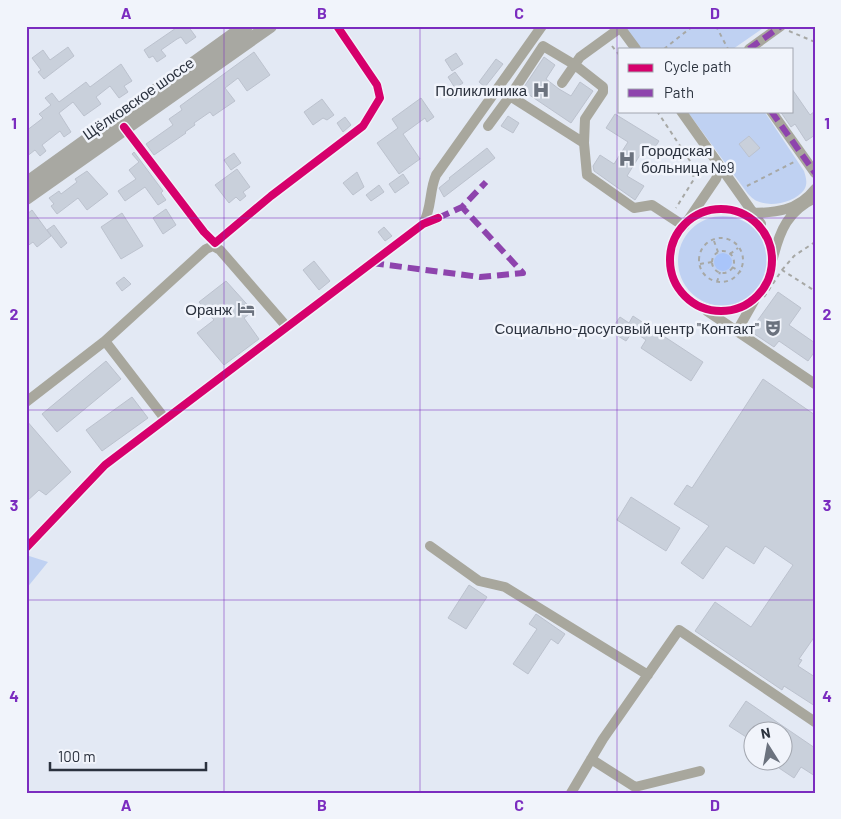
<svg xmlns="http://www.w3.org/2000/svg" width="841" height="819" viewBox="0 0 841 819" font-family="Barlow,sans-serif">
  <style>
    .green { fill: #bfd1f2 }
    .water { fill: #a9c5fa }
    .building { fill: #c9d0db; stroke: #bcc2ce }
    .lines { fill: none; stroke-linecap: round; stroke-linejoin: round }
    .path { stroke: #a7a8a5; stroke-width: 2; stroke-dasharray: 4 4; stroke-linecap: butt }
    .minor { stroke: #a8a79d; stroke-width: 10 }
    .major { stroke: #a8a8a2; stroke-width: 14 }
    .quiet { stroke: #8e44ad; stroke-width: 6; stroke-dasharray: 12 6; stroke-linecap: butt }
    .cycleway-casing { stroke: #f1f4fb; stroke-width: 11 }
    .cycleway { stroke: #d6006c; stroke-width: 8 }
    .grid { fill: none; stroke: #7b2cbf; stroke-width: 1; stroke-opacity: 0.55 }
    .labels { text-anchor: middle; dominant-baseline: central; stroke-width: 5; stroke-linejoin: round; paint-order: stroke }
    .poi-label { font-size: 15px; fill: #2b323e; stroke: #f1f4fb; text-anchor: end }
    .street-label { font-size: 15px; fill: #2b323e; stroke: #f1f4fb }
    .neatline { fill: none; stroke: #7b2cbf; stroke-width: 2 }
    .grid-label { font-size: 16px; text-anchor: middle; font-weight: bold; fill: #7b2cbf }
  </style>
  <rect width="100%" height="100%" fill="#e3e9f4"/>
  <path class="green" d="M624 26H766L733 49H641Z
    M687 111H764L804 171C806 177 808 184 804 190 795 202 771 208 757 201 754 200 750 196 748 194Z
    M678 261a45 45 0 1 1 90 0a45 45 0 1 1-90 0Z
    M26 555 48 562 26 589Z"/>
  <path class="water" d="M714 262a9 9 0 1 1 18 0a9 9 0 1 1-18 0Z"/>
  <path class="building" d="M179 26H188L196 37 186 44 181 37 177 39 161 50 166 56 157 62 153 56 149 58 144 50Z
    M68 47 74 56 44 79 38 72 41 70 32 58 43 50 50 60Z
    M254 52 270 75 247 91 238 78 225 88 235 101 213 116 210 112 194 123 195 125 185 132 186 133 154 155 146 144 173 125 169 119 182 110 180 106Z
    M456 53 463 64 452 71 445 60Z
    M544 57 555 65 546 79 559 89 571 96 580 82 593 91 571 123 522 90Z
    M496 59 503 64 485 87 479 82Z
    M121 64 132 81 124 86 128 92 119 98 110 86 96 97 101 104 84 116 73 102 59 113 71 132 64 137 60 131 42 145 46 151 40 156 35 150 26 157V131L43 118 39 114 51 105 45 98 52 93 59 102 86 82 90 87Z
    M455 72 463 83 455 88 448 77Z
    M792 89 810 115 815 111V135L806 141 795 124 791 127 780 111H792Z
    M421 98 434 117 427 122 425 118 403 134 420 159 399 174 377 143 398 128 392 119Z
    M322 99 334 115 327 120 323 118 313 125 304 112Z
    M615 114 659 141 650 155 643 150 627 176 644 186 635 200 594 171 593 166 600 155 614 164 628 142 606 128Z
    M508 116 519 123 513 133 501 126Z
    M345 117 351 125 343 132 337 123Z
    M749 136 760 148 749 157 739 144Z
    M487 148 495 158 444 197 439 188 450 179 449 178Z
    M134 152 163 191 161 193 166 200 158 205 145 187 125 201 118 191 136 179 129 170 139 162 132 154Z
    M234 153 241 163 231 170 224 160Z
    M237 169 250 187 243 192 246 196 240 201 236 197 229 203 215 185Z
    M87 171 108 194 87 210 78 198 57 214 51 206 54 204 49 198 59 191 61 194 77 182 75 179Z
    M357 172 364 187 353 195 343 183Z
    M403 174 409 183 395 193 389 184Z
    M379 185 384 192 371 201 366 195Z
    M166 209 176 225 163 234 153 218Z
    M32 210 51 236 37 247 33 242 26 247V215Z
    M122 213 143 246 121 259 101 227Z
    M54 225 67 243 61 248 47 230Z
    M384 227 392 236 385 241 378 232Z
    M314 261 330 281 319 290 303 270Z
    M124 277 131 284 122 291 116 283Z
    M226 281 253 311 244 318 259 339 224 365 197 333 214 320 199 302Z
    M778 292 801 308 789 325 815 343V351L808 361 779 341 774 347 750 331Z
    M633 316 703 362 691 381 641 348 646 340 633 331 626 341 610 331 620 317 629 323Z
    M106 361 121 379 57 432 42 414Z
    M763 379 815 415V636L799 659 802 660 798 666 815 677V706L784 686 782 690 695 631 715 602 751 627 793 565 765 546 754 564 726 546 703 579 681 563 709 526 674 504 687 485 692 488Z
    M132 397 148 418 102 451 86 430Z
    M26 420 71 472 46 495 39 490 26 502Z
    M631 497 680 528 666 551 617 520Z
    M469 585 487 597 466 629 448 618Z
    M536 614 565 634 558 644 551 639 528 674 513 664 537 629 529 624Z
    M746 701 815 748V776L801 767 794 778 770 762H784V732H754V742L729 726Z"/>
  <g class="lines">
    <path class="path" d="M716 26 728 49
      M789 31 815 42
      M612 46 620 56
      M664 49 693 26
      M657 111 690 161 694 179 676 208
      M747 186 794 162
      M699 260a22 22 0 1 1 44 0a22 22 0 1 1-44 0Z
      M714 241 718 252
      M712 262a11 11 0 1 1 22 0a11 11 0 1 1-22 0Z
      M730 254 738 248
      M700 264 712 262
      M732 267 741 272
      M782 270 794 256 815 242
      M717 282 720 272
      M764 297 782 270 815 291"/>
    <path class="minor" d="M619 26 636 49
      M749 49 781 26
      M562 83 580 57 620 28
      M681 111 761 224
      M771 111 815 173
      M488 126 510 96
      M124 127 204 232 215 243 271 196 363 126 380 98 377 85 337 26
      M584 143 585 119 603 92V87L575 65 543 46 510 96 584 143 587 175 634 208 652 205 684 226 716 179 719 171 718 164
      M670 260a51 51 0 1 1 102 0a51 51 0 1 1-102 0Z
      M749 213C775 213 798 211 815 189
      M423 224C432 209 429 191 436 175L542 26
      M773 258C780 230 788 211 815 198
      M707 311 815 384
      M737 331 754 301
      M105 341 165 419
      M26 402 105 341 206 249 213 246 220 250 287 327
      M430 546 479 581 505 587 648 675
      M26 548 105 465 423 224 438 218
      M591 759 635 787 700 771
      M571 793 603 739 679 630 815 722"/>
    <path class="major" d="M26 184 246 26
      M26 198 270 26"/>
    <path class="quiet" d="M749 49 781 26
      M771 111 815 173
      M438 218 462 207 486 182
      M372 263 480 277 523 273 462 207"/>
    <g class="cycleway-casing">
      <path id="cycleway" d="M124 127 204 232 215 243 271 196 363 126 380 98 377 85 337 26
        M670 260a51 51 0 1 1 102 0a51 51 0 1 1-102 0Z
        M26 548 105 465 423 224 438 218"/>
    </g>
    <use href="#cycleway" class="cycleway"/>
  </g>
  <path class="grid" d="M224 26V793M420 26V793M617 26V793M26 218H815M26 410H815M26 600H815"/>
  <defs>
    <g id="hospital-bare" transform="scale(1.35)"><path d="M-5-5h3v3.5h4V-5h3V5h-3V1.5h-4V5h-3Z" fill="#6b727e" stroke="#f1f4fb" stroke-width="2.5" paint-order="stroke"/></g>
    <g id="hotel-bare" transform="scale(1.35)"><path d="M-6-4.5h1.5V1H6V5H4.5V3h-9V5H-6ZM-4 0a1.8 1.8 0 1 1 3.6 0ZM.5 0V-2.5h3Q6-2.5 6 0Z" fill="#6b727e" stroke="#f1f4fb" stroke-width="2.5" paint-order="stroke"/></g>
    <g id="theatre-bare" transform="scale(1.35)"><path d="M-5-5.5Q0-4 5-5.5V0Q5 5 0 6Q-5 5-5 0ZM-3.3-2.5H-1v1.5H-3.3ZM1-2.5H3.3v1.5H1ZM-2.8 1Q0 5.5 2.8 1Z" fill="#6b727e" stroke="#f1f4fb" stroke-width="2.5" paint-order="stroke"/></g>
  </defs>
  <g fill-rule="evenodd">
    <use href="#hospital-bare" x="541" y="90"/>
    <use href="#hospital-bare" x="627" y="159"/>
    <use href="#hotel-bare" x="246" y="309"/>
    <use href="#theatre-bare" x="773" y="328"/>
  </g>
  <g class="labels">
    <g class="poi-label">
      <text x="527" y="90">Поликлиника</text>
      <text x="641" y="150" text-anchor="start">Городская<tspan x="641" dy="17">больница №9</tspan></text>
      <text x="232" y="309">Оранж</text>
      <text x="759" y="328">Социально-досуговый центр "Контакт"</text>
    </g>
    <g class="street-label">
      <text transform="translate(138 98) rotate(-35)">Щёлковское шоссе</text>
    </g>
  </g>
  <rect width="841" height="819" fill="none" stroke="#f1f4fb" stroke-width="55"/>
  <rect x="618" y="48" width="175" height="65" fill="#f1f4fb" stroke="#a2a6af"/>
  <rect x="628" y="64" width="25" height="8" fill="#d6006c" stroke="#a2a6af"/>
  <text x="664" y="72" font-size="15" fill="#2b323e">Cycle path</text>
  <rect x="628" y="89" width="25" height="8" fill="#8e44ad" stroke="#a2a6af"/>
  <text x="664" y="98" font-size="15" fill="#2b323e">Path</text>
  <g transform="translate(768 746) rotate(349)"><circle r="24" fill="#f1f4fb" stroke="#a2a6af"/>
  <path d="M0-4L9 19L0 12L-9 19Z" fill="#6b727e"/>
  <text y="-8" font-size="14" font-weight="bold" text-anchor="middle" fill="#2b323e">N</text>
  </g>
  <path d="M50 762v8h156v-8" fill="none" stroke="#2b323e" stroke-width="2.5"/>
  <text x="58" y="762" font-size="15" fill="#2b323e" stroke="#f1f4fb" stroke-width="4" paint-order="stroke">100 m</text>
  <rect x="28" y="28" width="786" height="764" class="neatline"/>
  <g class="grid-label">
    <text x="126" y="19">A</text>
    <text x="322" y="19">B</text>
    <text x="519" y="19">C</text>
    <text x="715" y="19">D</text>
    <text x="14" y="129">1</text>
    <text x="827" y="129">1</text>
    <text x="14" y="320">2</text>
    <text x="827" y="320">2</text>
    <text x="14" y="511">3</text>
    <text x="827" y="511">3</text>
    <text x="14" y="702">4</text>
    <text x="827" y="702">4</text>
    <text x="126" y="811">A</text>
    <text x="322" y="811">B</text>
    <text x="519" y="811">C</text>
    <text x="715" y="811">D</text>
  </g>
</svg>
